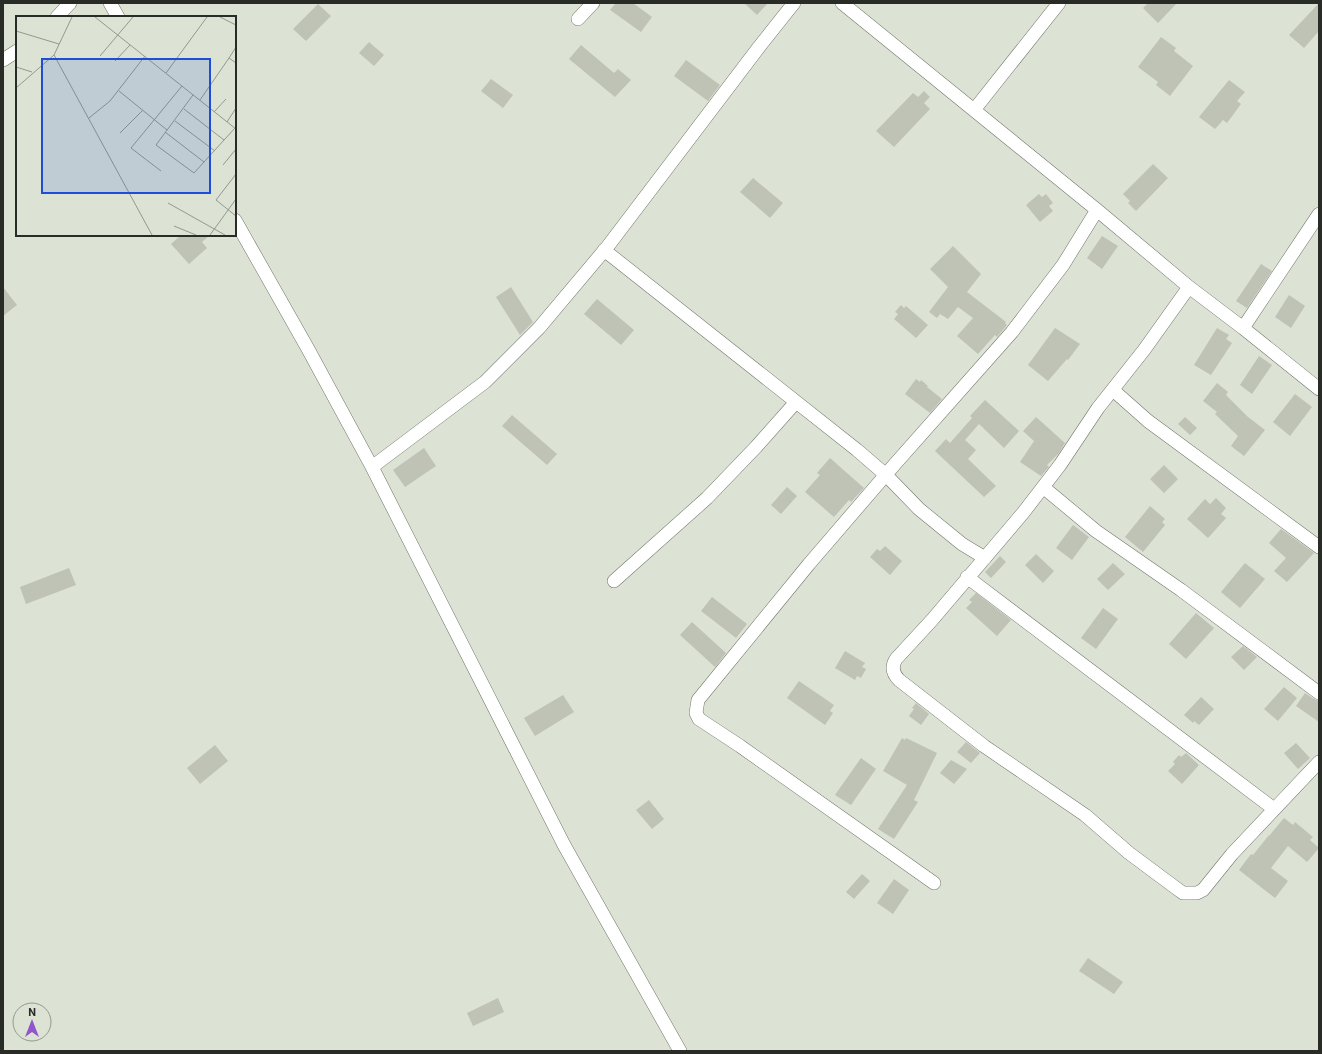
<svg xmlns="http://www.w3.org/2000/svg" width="1322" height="1054" viewBox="0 0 1322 1054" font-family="Roboto,sans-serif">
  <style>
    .building { fill: #bec3b6 }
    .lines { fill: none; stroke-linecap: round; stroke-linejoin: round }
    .minor-casing { stroke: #71766a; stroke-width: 14 }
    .minor { stroke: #fff; stroke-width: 13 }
    .inset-road { fill: none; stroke: #94998e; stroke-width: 1 }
    .view { fill: #1d4ed8; fill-opacity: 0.15; stroke: #1d4ed8; stroke-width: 2 }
    .inset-edge { fill: none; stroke: #292b26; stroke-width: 2 }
  </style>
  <rect width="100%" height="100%" fill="#dce2d4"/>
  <path class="building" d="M616 3H633L652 17 641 32 610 10Z
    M744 3H768L757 15Z
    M1148 3H1177L1158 23 1143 8Z
    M1319 3V31L1304 48 1289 35Z
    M318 4 331 16 306 41 293 29Z
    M1161 37 1176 48 1174 51 1193 66 1170 96 1156 85 1158 82 1138 67Z
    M369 42 384 55 374 66 359 53Z
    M581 45 614 73 618 69 631 80 615 97 569 59Z
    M686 60 720 85 708 101 674 76Z
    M491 79 513 95 503 108 481 91Z
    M1229 80 1245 92 1237 101 1241 104 1227 123 1223 120 1215 129 1199 117Z
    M924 91 930 97 924 103 930 109 894 147 876 131 913 93 918 97Z
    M1153 164 1168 178 1136 211 1128 203 1130 201 1123 194Z
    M753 178 783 203 770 218 740 192Z
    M1039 194 1042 197 1046 194 1053 203 1049 206 1053 211 1040 222 1026 205Z
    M181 235H210L202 242 207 248 189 264 171 244Z
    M1102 236 1118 246 1102 269 1087 258Z
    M953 246 981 274 967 292 1006 322 1005 323 1007 325 997 337 995 335 978 354 957 336 973 318 958 307 948 319 940 314 937 318 929 312 948 287 930 269Z
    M1261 264 1272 271 1247 308 1236 301Z
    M3 287 17 305 3 316Z
    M511 287 533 322 520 335 496 297Z
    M1289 295 1305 306 1291 328 1275 317Z
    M597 299 634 330 621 345 584 314Z
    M901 305 904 308 906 306 928 325 916 338 894 319 898 314 895 312Z
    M1055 328 1080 344 1068 360 1067 359 1048 381 1028 365Z
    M1217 328 1229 335 1226 339 1232 343 1211 375 1194 365Z
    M1259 356 1272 365 1252 394 1240 385Z
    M916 379 920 382 921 380 928 386 927 387 942 399 930 413 905 394Z
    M1217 383 1228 392 1226 395 1248 417 1265 430 1244 456 1231 446 1238 436 1215 414 1217 412 1203 401Z
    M1295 394 1312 407 1290 436 1273 422Z
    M985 400 1019 431 1004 448 979 424 965 440 976 450 968 459 996 486 984 497 935 451 946 439 950 443 972 418 970 416Z
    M512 415 557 454 547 465 502 426Z
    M1036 417 1065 443 1059 453 1047 465 1049 467 1041 476 1020 462 1034 441 1023 431Z
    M1185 417 1197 428 1190 435 1178 424Z
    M424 448 436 466 405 487 393 470Z
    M830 458 864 488 851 502 849 500 834 517 805 492 820 475 817 473Z
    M1164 465 1178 479 1164 493 1150 479Z
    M787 487 797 496 781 514 771 505Z
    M1216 498 1226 508 1221 514 1226 518 1208 538 1187 519 1205 499 1210 504Z
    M1150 506 1165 519 1162 522 1165 525 1143 552 1125 537Z
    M1073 525 1089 537 1072 560 1056 548Z
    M1281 529 1314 553 1287 582 1274 571 1286 558 1269 543Z
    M885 546 902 561 890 575 870 557 877 549 880 551Z
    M1036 554 1054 571 1043 583 1025 565Z
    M1000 556 1006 562 991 578 985 572Z
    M1113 563 1125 574 1108 590 1097 579Z
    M1245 563 1265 579 1240 608 1221 592Z
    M69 568 76 585 26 604 20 587Z
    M976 593 1011 620 997 636 966 608 972 602 969 600Z
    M712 597 747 624 736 638 701 611Z
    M1103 608 1118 619 1096 649 1081 638Z
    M1196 613 1214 628 1186 659 1169 644Z
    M692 622 726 653 715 667 680 635Z
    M1243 646 1257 657 1244 670 1231 657Z
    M845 651 865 663 862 667 866 669 861 678 857 676 855 680 835 668Z
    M799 681 834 705 830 711 833 713 825 725 787 698Z
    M1284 687 1297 698 1278 721 1264 709Z
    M1305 693 1314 699 1319 701V722L1296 706Z
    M563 695 574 712 535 736 524 718Z
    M1201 697 1214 709 1199 725 1194 721 1193 723 1184 715Z
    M916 703 929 714 921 725 909 716 914 709 912 708Z
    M902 738 905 740 906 738 937 753 914 800 918 802 894 839 878 829 907 785 883 771Z
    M966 742 980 753 971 763 957 752Z
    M1296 743 1310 758 1298 769 1284 753Z
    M215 745 228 761 200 784 187 768Z
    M1186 753 1199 765 1182 784 1168 771 1175 764 1173 762 1179 755 1181 757Z
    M861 758 876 769 851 805 835 795Z
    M951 760 967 769 954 784 940 773Z
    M649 800 664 819 652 829 636 810Z
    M1284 818 1293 825 1295 822 1313 837 1310 840 1319 848 1307 862 1288 846 1271 868 1288 881 1275 898 1239 870 1251 854 1253 855 1269 835V836Z
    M862 874 870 881 854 899 846 892Z
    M894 879 909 890 893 914 877 903Z
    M1088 958 1123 982 1114 994 1079 971Z
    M498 998 504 1012 473 1026 467 1013Z"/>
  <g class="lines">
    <g class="minor-casing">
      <path id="minor" d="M110 3 118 17
        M842 3 1097 210 1189 287 1243 328 1319 389
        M57 17 70 3
        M578 19 593 3
        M3 60 17 51
        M974 110 1059 3
        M235 220 308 349 372 467 564 845 680 1051
        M604 250 857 450 886 475 919 509 962 544 985 558
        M1189 287 1144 350 1098 408 1060 465 1023 513 932 620 896 659C891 667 893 674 899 680L984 746 1085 815 1129 853 1176 888 1183 893H1197L1203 890 1232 854 1319 762
        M1243 328 1319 214
        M1113 390 1148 421 1319 547
        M372 467 485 382 539 328 608 246 759 47 794 3
        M1043 487 1096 531 1181 590 1319 693
        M967 577 1274 809
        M614 581 707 498 756 447 796 402
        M934 883 740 746 699 719 696 713 698 700 809 564 895 464 1012 332 1063 265 1097 210"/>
    </g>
    <use href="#minor" class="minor"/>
  </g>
  <g transform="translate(16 16)">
    <rect width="220" height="220" fill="#dce2d4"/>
    <path class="inset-road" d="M79 1 220 113M204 1 220 9M0 15 43 28M220 31 213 42 220 47M38 39 136 219M84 40 117 1M99 45 114 29M0 51 16 56M150 57 191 1M0 72 38 39 56 1M103 75 151 114M177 79 140 129 178 157 219 112M184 84 213 42M168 93 208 124M198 96 210 83M73 102 94 85 129 40M159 105 199 135M211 106 220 92M149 116 188 146M104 117 127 94M207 149 220 133M145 155 115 132 166 70M220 158 200 184 220 200M152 187 209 219M158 210 180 219M194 219 220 183"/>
    <path class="view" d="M26 43H194V177H26Z"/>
    <rect width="220" height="220" class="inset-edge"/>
  </g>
  <rect width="1322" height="1054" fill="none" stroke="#292b26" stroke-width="8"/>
  <g transform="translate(32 1022)"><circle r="19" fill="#dce2d4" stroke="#94998e"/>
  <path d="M0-3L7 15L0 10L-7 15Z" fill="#9355cb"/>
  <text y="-6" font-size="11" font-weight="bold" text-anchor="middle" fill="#292b26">N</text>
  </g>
</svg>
